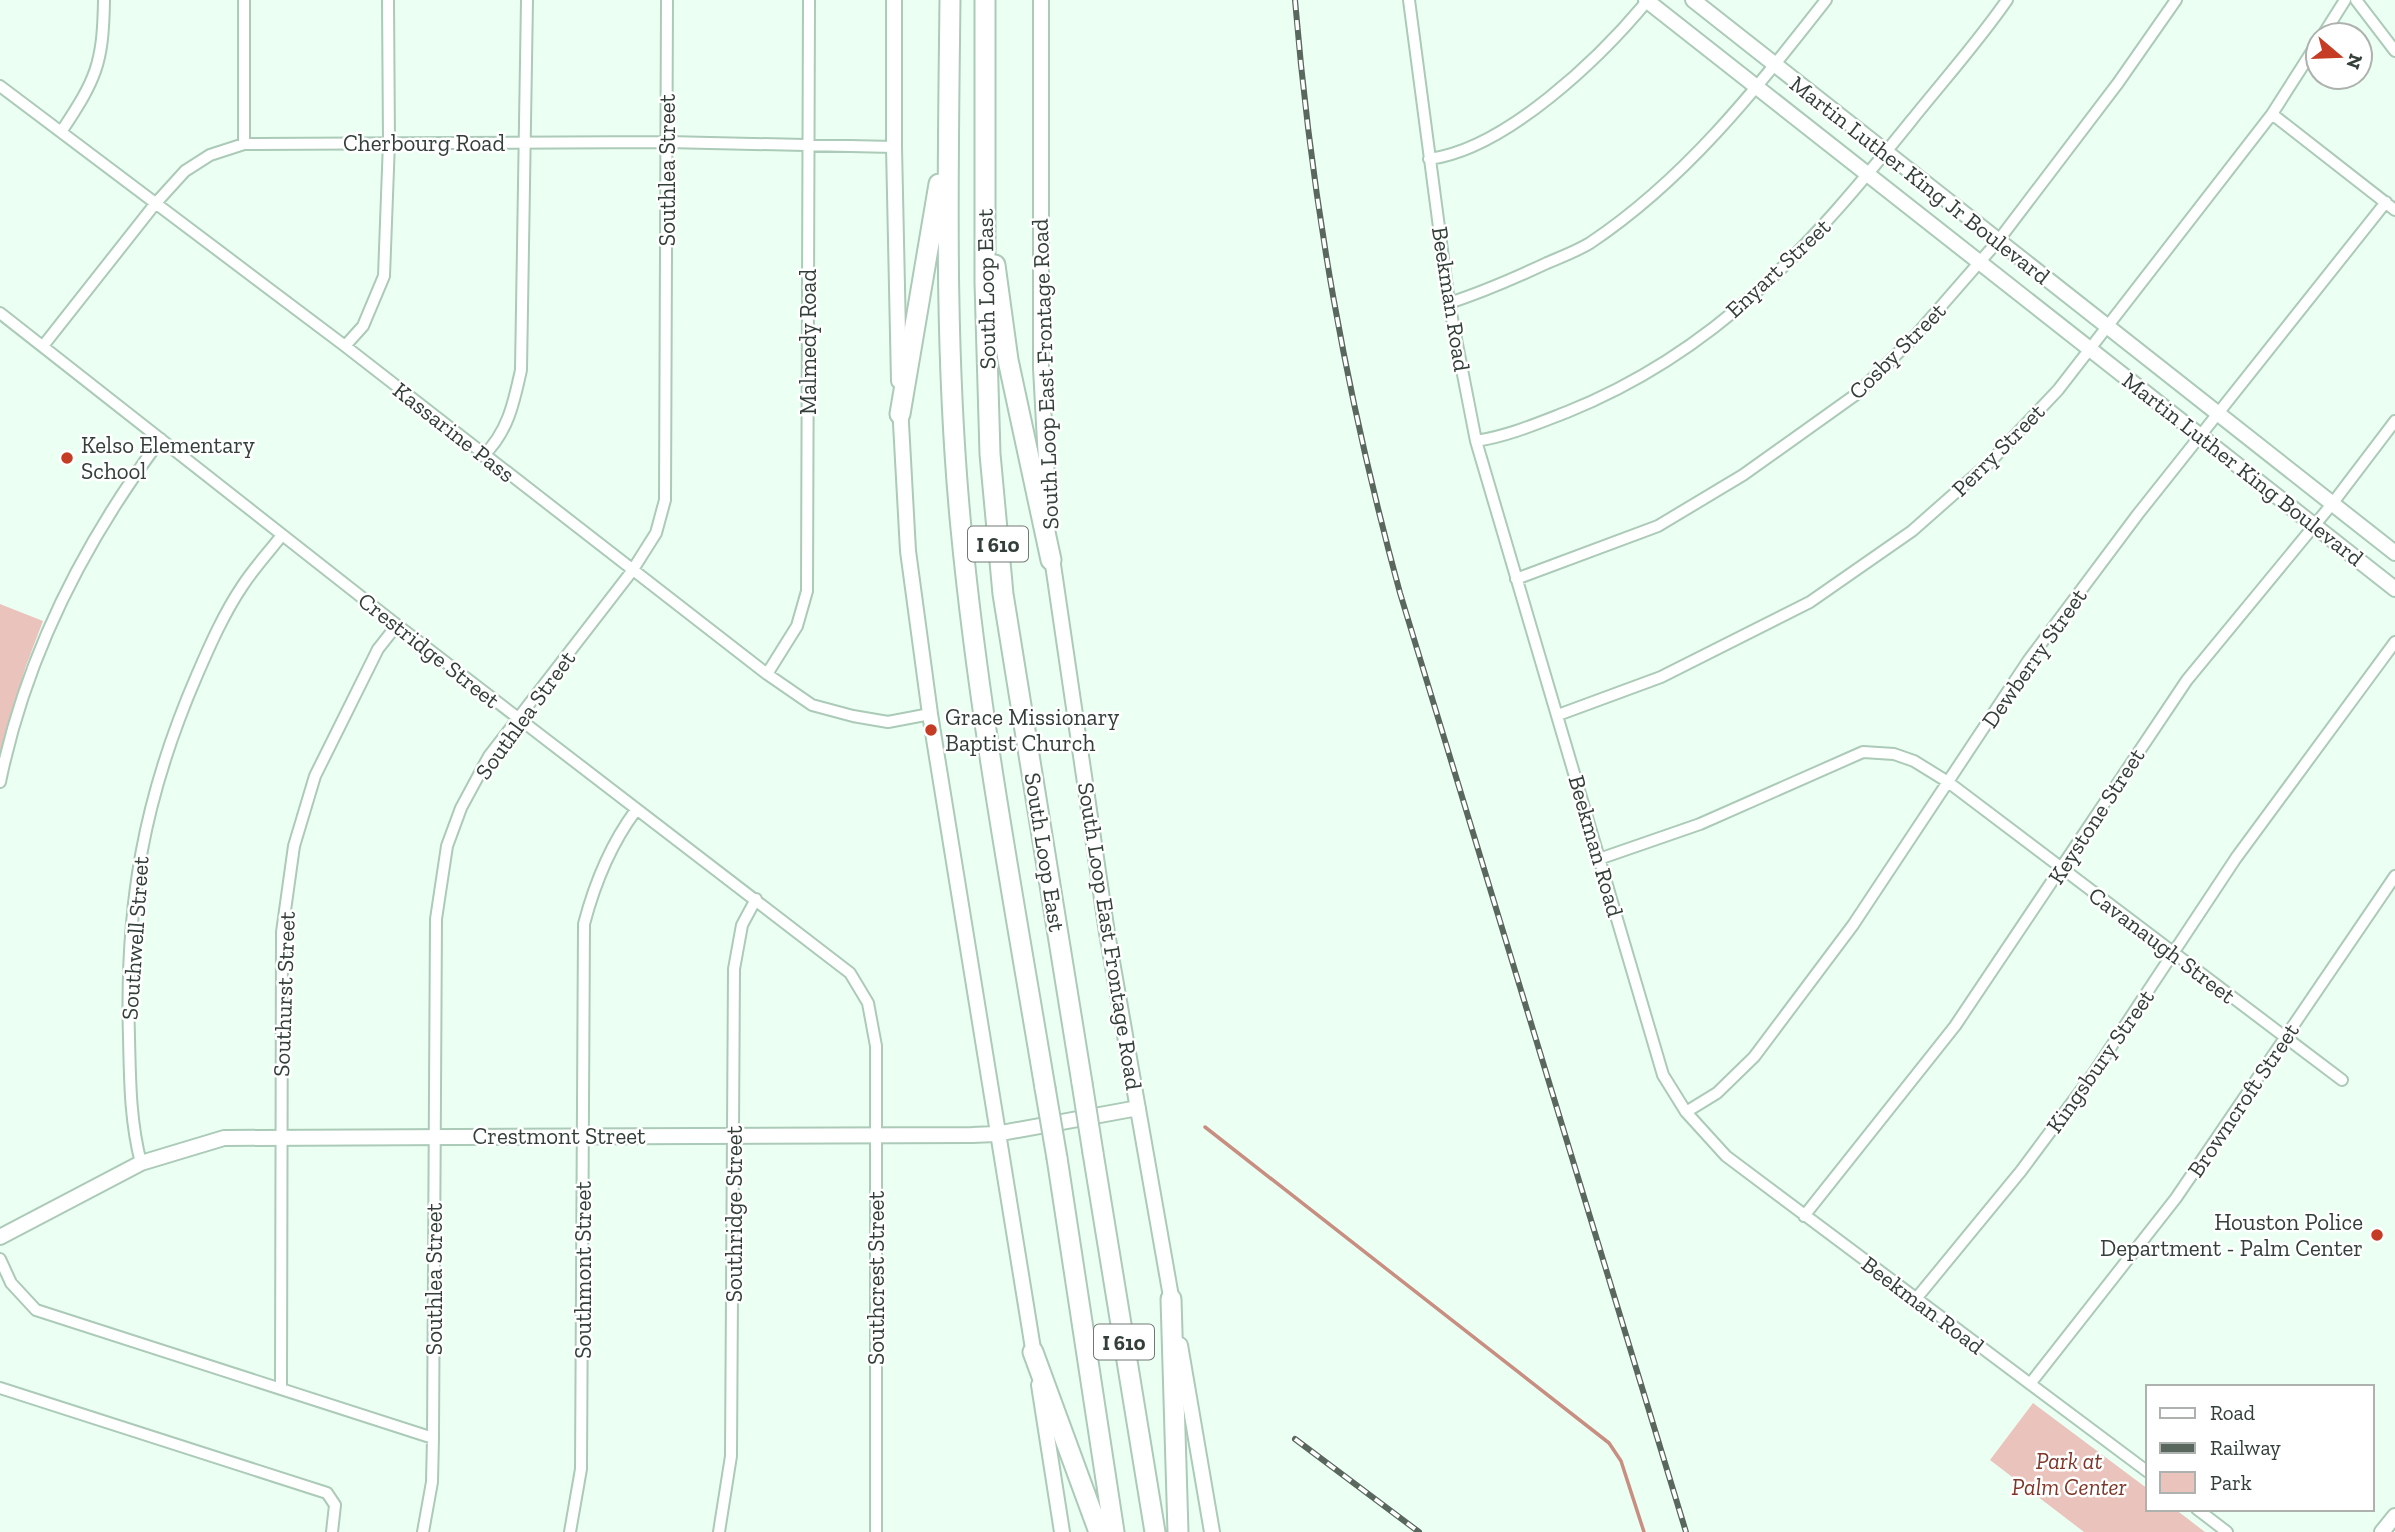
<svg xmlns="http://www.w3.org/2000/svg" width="2395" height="1532" viewBox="0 0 2395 1532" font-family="'Zilla Slab',serif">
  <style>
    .green { fill: #eac4bc }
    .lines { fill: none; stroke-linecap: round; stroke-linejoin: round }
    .stream { stroke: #c88e82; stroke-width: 3.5 }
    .street-casing { stroke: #abcab7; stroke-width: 14 }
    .secondary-casing { stroke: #abcab7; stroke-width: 18 }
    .highway-casing { stroke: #abcab7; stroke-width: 23 }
    .street { stroke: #fff; stroke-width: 10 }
    .secondary { stroke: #fff; stroke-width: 14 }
    .highway { stroke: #fff; stroke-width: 19 }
    .rail-casing { stroke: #5a675f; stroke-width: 6 }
    .rail { stroke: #fff; stroke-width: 3.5; stroke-dasharray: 10; stroke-linecap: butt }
    .highway-bridge-casing { stroke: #abcab7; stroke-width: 23; stroke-linecap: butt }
    .highway-bridge { stroke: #fff; stroke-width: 19 }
    .poi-dot { fill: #c63b23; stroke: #fff; stroke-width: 2.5 }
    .labels { text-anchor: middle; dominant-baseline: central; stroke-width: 5; stroke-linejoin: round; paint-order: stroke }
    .shield { fill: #fff; stroke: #707974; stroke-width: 2 }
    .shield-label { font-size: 21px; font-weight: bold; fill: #333f38 }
    .street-label { font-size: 23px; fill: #333f38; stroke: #fff }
    .poi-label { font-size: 23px; fill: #333f38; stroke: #fff; text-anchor: start }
    .park-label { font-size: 23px; font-style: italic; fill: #7e3629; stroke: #fff }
  </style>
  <rect width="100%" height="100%" fill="#ecfff3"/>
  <path class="green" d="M0 604 43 621 26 666 0 752Z
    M2033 1403 2148 1489V1509H2175L2205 1532H2084L1990 1460Z"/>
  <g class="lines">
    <path class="stream" d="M1205 1127 1609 1443 1621 1461 1644 1532"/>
    <g class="street-casing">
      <path id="street" d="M1409 0 1449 303 1476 441 1663 1075 1686 1112 1726 1156 2148 1472
        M2356 0 2395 51
        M2323 35 2345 0
        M0 86 345 346 767 674 812 705 853 716 888 722 930 714
        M2272 114 2395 210
        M61 132C96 79 103 65 104 0
        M244 144V0
        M1429 159C1506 149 1600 58 1648 0
        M1449 303C1483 292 1515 278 1547 263 1561 257 1577 251 1590 243 1686 179 1756 89 1826 0
        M0 313 397 625 850 973 868 1003 876 1046V1532
        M43 346 155 204 185 171 210 155 244 144 667 142 894 147
        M345 346 363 326 384 276 389 142 388 0
        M1476 441C1508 436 1536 424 1567 412 1719 351 1811 245 1911 121 1943 81 1978 42 2007 0
        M483 456C508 432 514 402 521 370L527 0
        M1516 579 1658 526 1743 475 1858 393 1916 335 1998 241 2118 83 2176 0
        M767 674 797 626 807 591 809 0
        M1558 715 1661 677 1810 602 1912 531 1989 463 2058 390 2272 114 2318 42
        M0 782C26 655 84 542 161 439
        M1599 859 1700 824 1863 752 1894 754 1914 761 1948 782 2342 1080
        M1686 1112 1717 1093 1754 1057 1853 925 2028 661 2138 514 2386 202
        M141 1163C130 1121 130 1080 129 1037 125 904 144 797 197 675 210 645 224 613 243 585 254 568 269 552 282 535
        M1804 1216 1955 1026 2187 680 2332 504 2395 421
        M0 1259 11 1283 36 1310 433 1438
        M1915 1300 2021 1171 2091 1077 2236 858 2395 642
        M2030 1384 2176 1198 2395 876
        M281 1387 282 932 294 846 315 776 378 649 397 625
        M0 1388 327 1493 335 1505 332 1532
        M2197 1509 2227 1532
        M423 1532 432 1482 433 1438 436 919 447 846 461 808 489 756 632 571 656 533 665 500 667 0
        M570 1532 581 1469 584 924C595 882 610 845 636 810
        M719 1532 731 1456 734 969 742 925 756 899"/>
    </g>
    <g class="secondary-casing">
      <path id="secondary" d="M894 0V147L899 381
        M1041 0V368L1049 516
        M1646 0 2395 589
        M1693 0 2395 553
        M900 405 908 551 930 714 1035 1361
        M1051 551 1107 933 1173 1308
        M0 1237 141 1163 224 1138 972 1135 996 1134 1138 1108
        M1180 1345 1212 1532
        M1039 1385 1062 1532
        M2382 1532 2395 1516"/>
    </g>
    <g class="highway-casing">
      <path id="highway" d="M950 0C948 176 944 352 961 528 979 716 1014 902 1045 1088
        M985 0V283L990 454 1003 594 1082 1083
        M995 265 1008 360 1051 560
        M900 414 939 184
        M1093 1153 1155 1532
        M1057 1158 1114 1532
        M1171 1299 1178 1532
        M1033 1352 1099 1532"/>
    </g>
    <use href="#street" class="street"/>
    <use href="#secondary" class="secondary"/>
    <use href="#highway" class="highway"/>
    <g class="rail-casing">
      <path id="rail" d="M1295 0C1312 205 1346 395 1400 593L1686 1532
        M1295 1439 1419 1532"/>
    </g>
    <use href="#rail" class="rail"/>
    <g class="highway-bridge-casing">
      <path id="highway-bridge" d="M1082 1083 1093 1153
        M1045 1088 1057 1158"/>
    </g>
    <use href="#highway-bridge" class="highway-bridge"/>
  </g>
  <g class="poi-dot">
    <circle cx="67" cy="458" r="7"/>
    <circle cx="931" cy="730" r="7"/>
    <circle cx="2377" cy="1235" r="7"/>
  </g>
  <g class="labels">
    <g class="shield">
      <rect x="968" y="526.5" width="60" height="35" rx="5"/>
      <rect x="1094" y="1324.5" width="60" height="35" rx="5"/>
    </g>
    <g class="shield-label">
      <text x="998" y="544">I 610</text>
      <text x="1124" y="1342">I 610</text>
    </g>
    <g class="street-label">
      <text x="424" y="143">Cherbourg Road</text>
      <text transform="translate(667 170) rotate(-90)">Southlea Street</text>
      <text transform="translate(1920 180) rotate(38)">Martin Luther King Jr Boulevard</text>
      <text transform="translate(1778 268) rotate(-43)">Enyart Street</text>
      <text transform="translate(986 289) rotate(-91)">South Loop East</text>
      <text transform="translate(1451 299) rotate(81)">Beekman Road</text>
      <text transform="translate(808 342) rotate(-90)">Malmedy Road</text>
      <text transform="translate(1897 351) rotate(-45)">Cosby Street</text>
      <text transform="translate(1045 374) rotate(-92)">South Loop East Frontage Road</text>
      <text transform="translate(454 432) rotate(38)">Kassarine Pass</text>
      <text transform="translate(1998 450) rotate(-45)">Perry Street</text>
      <text transform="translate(2243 469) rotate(38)">Martin Luther King Boulevard</text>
      <text transform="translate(429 650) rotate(38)">Crestridge Street</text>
      <text transform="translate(2034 658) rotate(-55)">Dewberry Street</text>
      <text transform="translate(525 715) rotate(-54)">Southlea Street</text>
      <text transform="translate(2096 816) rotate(-57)">Keystone Street</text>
      <text transform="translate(1596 846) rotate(74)">Beekman Road</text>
      <text transform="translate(1045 852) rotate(81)">South Loop East</text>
      <text transform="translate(1110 936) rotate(81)">South Loop East Frontage Road</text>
      <text transform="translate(135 938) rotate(-86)">Southwell Street</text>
      <text transform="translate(2162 945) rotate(37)">Cavanaugh Street</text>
      <text transform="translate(284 994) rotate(-88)">Southurst Street</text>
      <text transform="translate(2100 1061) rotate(-55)">Kingsbury Street</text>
      <text transform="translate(2243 1100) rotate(-56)">Browncroft Street</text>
      <text x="559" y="1136">Crestmont Street</text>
      <text transform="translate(734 1214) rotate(-90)">Southridge Street</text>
      <text transform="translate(583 1270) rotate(-90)">Southmont Street</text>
      <text transform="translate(876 1278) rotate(-90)">Southcrest Street</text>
      <text transform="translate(434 1279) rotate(-90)">Southlea Street</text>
      <text transform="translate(1923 1305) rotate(37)">Beekman Road</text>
    </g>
    <g class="poi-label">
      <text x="81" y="445">Kelso Elementary<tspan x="81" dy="26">School</tspan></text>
      <text x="945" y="717">Grace Missionary<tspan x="945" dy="26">Baptist Church</tspan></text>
      <text x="2363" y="1222" text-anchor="end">Houston Police<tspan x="2363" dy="26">Department - Palm Center</tspan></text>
    </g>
    <g class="park-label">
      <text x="2069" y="1461">Park at<tspan x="2069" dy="26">Palm Center</tspan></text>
    </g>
  </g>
  <rect x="2146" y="1385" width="228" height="126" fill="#ffffff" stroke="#adb2af" stroke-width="2"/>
  <rect x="2160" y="1408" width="35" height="10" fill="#ffffff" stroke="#adb2af" stroke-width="2"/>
  <text x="2210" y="1420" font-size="21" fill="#333f38">Road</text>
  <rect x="2160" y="1443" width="35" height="10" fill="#5a675f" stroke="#adb2af" stroke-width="2"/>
  <text x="2210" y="1455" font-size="21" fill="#333f38">Railway</text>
  <rect x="2160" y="1472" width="35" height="21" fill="#eac4bc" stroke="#adb2af" stroke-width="2"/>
  <text x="2210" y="1490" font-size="21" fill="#333f38">Park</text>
  <g transform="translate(2339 56) rotate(109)"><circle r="33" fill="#ffffff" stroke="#adb2af" stroke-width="2"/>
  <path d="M0-5L12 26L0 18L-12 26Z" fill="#c63b23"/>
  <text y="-10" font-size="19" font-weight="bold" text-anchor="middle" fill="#333f38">N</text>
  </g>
</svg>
